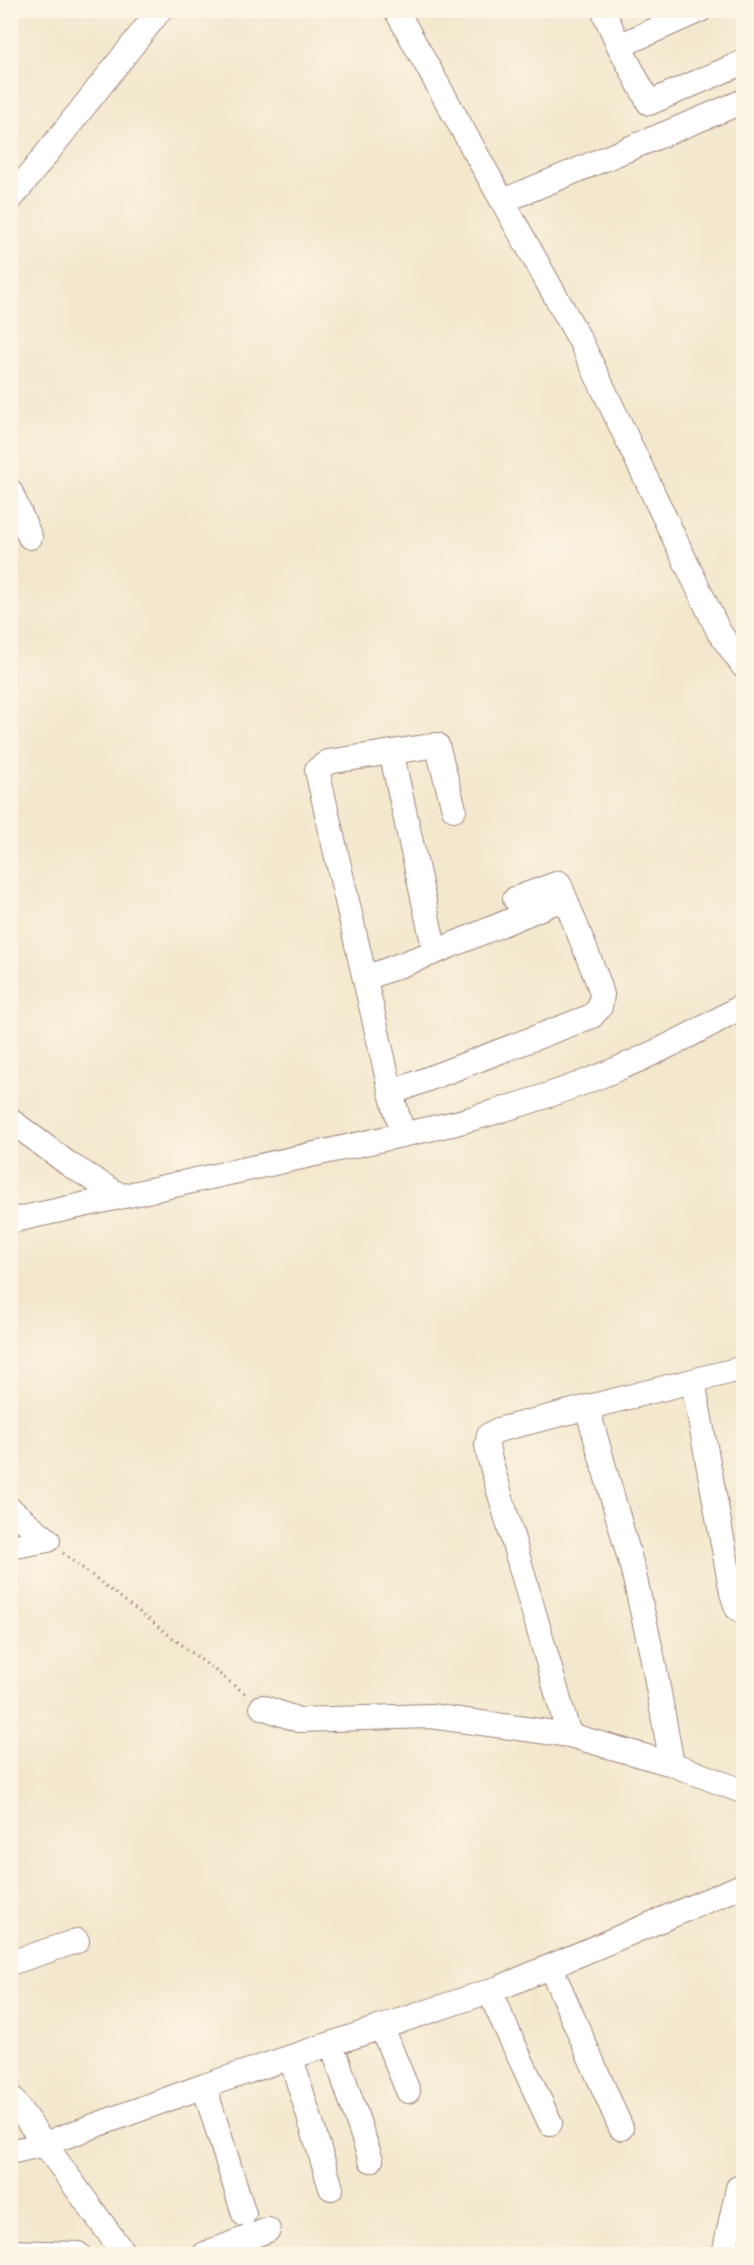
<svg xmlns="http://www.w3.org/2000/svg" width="754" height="2265" viewBox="0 0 754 2265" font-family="'Balsamiq Sans',sans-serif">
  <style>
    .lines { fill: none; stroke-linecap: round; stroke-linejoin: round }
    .minor-casing { stroke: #9e847c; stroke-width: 26 }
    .path { stroke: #9e847c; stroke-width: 3; stroke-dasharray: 1.5 4.5; stroke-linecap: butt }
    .minor { stroke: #fff; stroke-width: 24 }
  </style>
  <rect width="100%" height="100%" fill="#fcf5e5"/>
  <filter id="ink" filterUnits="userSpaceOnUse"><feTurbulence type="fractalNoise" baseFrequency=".0167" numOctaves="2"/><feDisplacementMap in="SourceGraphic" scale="12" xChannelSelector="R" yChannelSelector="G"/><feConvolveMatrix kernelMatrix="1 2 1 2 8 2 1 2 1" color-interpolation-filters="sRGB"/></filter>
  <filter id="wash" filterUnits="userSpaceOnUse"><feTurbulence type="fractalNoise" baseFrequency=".008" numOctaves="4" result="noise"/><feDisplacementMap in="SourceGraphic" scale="24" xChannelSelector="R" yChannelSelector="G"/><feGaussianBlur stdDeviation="1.35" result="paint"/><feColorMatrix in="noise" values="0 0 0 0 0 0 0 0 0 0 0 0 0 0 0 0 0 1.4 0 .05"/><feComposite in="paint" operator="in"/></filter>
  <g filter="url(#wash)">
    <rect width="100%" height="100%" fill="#f3e8cd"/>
  </g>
  <g filter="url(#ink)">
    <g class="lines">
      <g class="minor-casing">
        <path id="minor" d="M396 10 581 342 719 632 744 667
          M603 10 619 46 700 10
          M619 46 649 103 744 62
          M10 200 160 10
          M503 201 744 101
          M10 491 30 537
          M435 952 565 898
          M366 978 435 952 394 765
          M391 1093 592 1016 600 1007 602 995 599 984 559 883 515 899
          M10 1120 70 1165 121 1196
          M403 1134 391 1093 317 770 328 762 437 745 454 809
          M10 1221 456 1123C561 1095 650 1061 744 1005
          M693 1381 732 1593 737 1608 744 1613
          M587 1407 633 1570 652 1655 672 1764
          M10 1509 48 1540
          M10 1547 48 1540
          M262 1707 299 1720 430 1716 569 1735 672 1764 744 1792
          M569 1735 489 1456 487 1445 489 1435 498 1430 744 1368
          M10 1963 77 1941
          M551 1968 621 2128
          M489 1991 550 2123
          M382 2028 408 2091
          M332 2044 371 2160
          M291 2058 331 2188
          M204 2086 244 2214
          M10 2096 124 2254
          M10 2152 44 2144 204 2086 499 1988 744 1885
          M10 2252 78 2254
          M205 2254 268 2230
          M724 2254 738 2188"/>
      </g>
      <path class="path" d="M63 1553 248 1696"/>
      <use href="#minor" class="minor"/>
    </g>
  </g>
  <rect width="754" height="2265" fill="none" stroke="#fcf5e5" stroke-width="36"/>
</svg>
